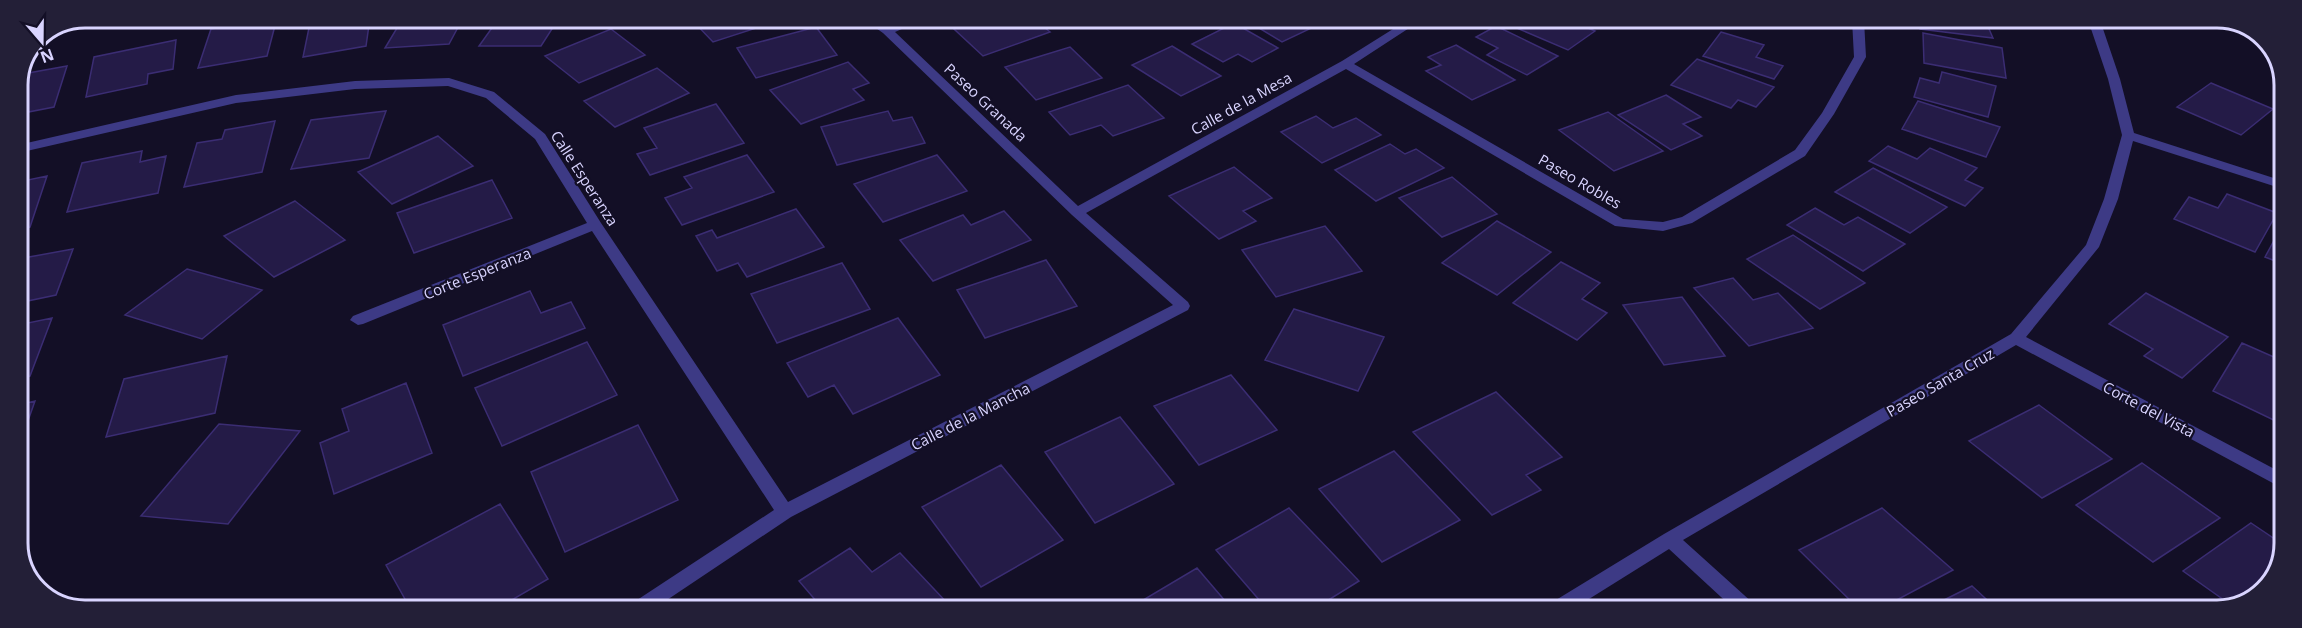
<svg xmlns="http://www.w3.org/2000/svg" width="2302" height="628" viewBox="0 0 2302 628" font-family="'Open Sans',sans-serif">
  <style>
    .building { fill: #241b47; stroke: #3b2d73; stroke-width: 1.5 }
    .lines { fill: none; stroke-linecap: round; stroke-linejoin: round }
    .minor { fill: #3d3a85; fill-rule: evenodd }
    .labels { text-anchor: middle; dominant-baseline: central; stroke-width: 4.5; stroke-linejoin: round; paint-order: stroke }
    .street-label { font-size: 15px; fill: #d9d4ff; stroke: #130f26 }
    .rim { fill: none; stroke: #d9d4ff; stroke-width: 3 }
  </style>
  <rect width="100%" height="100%" fill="#130f26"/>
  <path class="building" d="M277 18 267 56 198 68 211 29Z
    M311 18H370L366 46 303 57Z
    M403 18H463L449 44 385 48Z
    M499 18H559L541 46H479Z
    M691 19H784L713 42Z
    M985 19H1034L1050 32 983 56 954 29Z
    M1244 19H1312L1320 24 1282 42Z
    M1510 19 1569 20 1595 31 1568 50 1505 23Z
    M1729 20H1771L1774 28 1730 24Z
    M1916 20H1985L1993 38 1920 29Z
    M1234 23 1278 48 1252 62 1238 54 1223 62 1192 44Z
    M1496 26 1558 56 1527 75 1487 55 1498 48 1476 37Z
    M816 27 837 55 756 78 737 48Z
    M611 29 645 55 579 83 545 56Z
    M1721 32 1764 45 1756 57 1783 66 1774 79 1703 56Z
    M1923 33 2002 48 2006 78 1924 63Z
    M176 40 173 69 148 74 147 84 86 97 94 57Z
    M1456 45 1515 80 1472 100 1426 71 1441 65 1428 57Z
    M1172 46 1221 76 1181 96 1132 65Z
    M1070 47 1102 78 1036 100 1005 67Z
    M1697 59 1774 87 1756 107 1738 100 1731 108 1671 85Z
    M848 62 869 83 853 89 864 100 801 124 770 90Z
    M67 66 54 107 18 114V85L23 74Z
    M657 68 689 93 615 127 584 101Z
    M1942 72 1996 86 1988 117 1914 97 1920 78 1939 83Z
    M2211 83 2273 109 2241 135 2177 107Z
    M1128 85 1164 118 1113 136 1101 125 1070 135 1049 112Z
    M1666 95 1701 117 1683 124 1702 136 1671 150 1618 115Z
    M1918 101 2000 127 1986 157 1902 129Z
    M716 104 744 143 650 175 637 154 657 148 644 128Z
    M386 111 369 158 291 169 311 120Z
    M888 111 893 121 912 117 925 143 837 165 821 127Z
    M1608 112 1663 151 1614 171 1559 130Z
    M1316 116 1333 128 1356 118 1381 135 1322 163 1281 132Z
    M275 121 262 172 184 187 197 143 222 139 225 130Z
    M438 136 473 166 392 204 358 172Z
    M1390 144 1405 154 1416 149 1444 168 1376 201 1335 170Z
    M1888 146 1917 159 1930 148 1977 168 1965 180 1983 188 1965 206 1869 161Z
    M142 151 140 162 166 156 158 193 67 212 82 163Z
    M747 155 774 192 682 225 665 198 692 188 684 177Z
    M937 155 967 191 883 222 854 184Z
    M1234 167 1272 198 1243 211 1256 221 1219 239 1169 196Z
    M1873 168 1947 207 1910 233 1835 192Z
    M47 176 30 227 18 229V182Z
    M1452 177 1497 214 1442 237 1399 198Z
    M492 180 512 218 414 253 397 213Z
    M2227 194 2277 213 2255 252 2174 219 2189 197 2218 208Z
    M295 201 345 240 274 277 224 236Z
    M1815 208 1844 225 1858 217 1905 244 1863 271 1787 225Z
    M796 209 824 247 747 277 738 263 717 271 696 236 712 230 717 238Z
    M1004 211 1031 240 933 281 900 240 963 215 971 225Z
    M1497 221 1551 252 1497 295 1442 263Z
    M2283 224V264L2265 257Z
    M1325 226 1362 271 1276 297 1242 250Z
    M1793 235 1865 283 1820 309 1747 259Z
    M73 249 56 295 18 303V259Z
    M1046 260 1077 306 985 338 957 290Z
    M1561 262 1600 283 1582 299 1607 313 1577 340 1513 303Z
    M842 263 870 309 777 343 751 294Z
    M187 269 262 290 202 339 125 315Z
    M1733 278 1753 300 1778 293 1813 328 1749 346 1694 288Z
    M530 291 541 313 571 302 585 328 463 376 443 325Z
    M2146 293 2228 337 2182 378 2144 356 2153 349 2109 324Z
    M1682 297 1725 356 1664 365 1623 305Z
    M1294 309 1384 337 1358 391 1265 360Z
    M52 318 30 376 18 378V325Z
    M898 318 940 375 853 414 834 385 808 397 787 363Z
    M587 342 617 395 502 446 475 388Z
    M2242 343 2283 361 2282 424 2213 391Z
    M227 356 215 413 106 437 124 379Z
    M1231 375 1277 430 1199 465 1154 406Z
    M406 383 432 453 334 494 320 443 349 431 342 409Z
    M1496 392 1562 457 1526 475 1541 490 1492 515 1413 432Z
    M35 401 18 449V405Z
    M2039 405 2112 459 2042 498 1969 441Z
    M1120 417 1174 484 1095 523 1045 452Z
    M219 424 300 431 228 524 141 516Z
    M638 425 678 500 565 552 531 472Z
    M1394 451 1460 520 1382 562 1319 489Z
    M2142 463 2220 518 2153 562 2076 505Z
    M1001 465 1063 540 981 587 922 507Z
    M500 504 548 579 498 608H410L386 565Z
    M1289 508 1359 581 1314 609H1267L1216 550Z
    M1882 508 1953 570 1878 610H1860L1799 550Z
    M2251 523 2282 544V560L2258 596 2231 605 2183 571Z
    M850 548 872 572 900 553 951 607 823 609 799 581Z
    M1197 568 1232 609H1128Z
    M1972 586 1998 610H1924Z"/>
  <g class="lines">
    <path class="minor" d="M863 19H876L888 27 909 19H925L895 32 1078 206 1342 61 1409 19H1423L1354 64 1623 219 1663 222 1682 217 1795 150 1822 113 1854 57 1852 20H1864L1866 57 1834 114 1805 156 1692 223 1663 231 1615 226 1346 69 1086 213 1188 302 1190 306 1188 310 791 517 655 608H632L634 602 774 510 592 231 363 324 358 325 350 320 353 316 587 223 535 139 486 98 448 86 355 89 236 103 18 153V145L236 95 355 81 449 78 494 92 545 134 601 223 788 502 1173 305 1072 215 883 33Z
      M2088 20H2100L2120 79 2134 133 2283 181V189L2133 141 2118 199 2099 247 2026 337 2282 473V488L2016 345 1683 540 1754 604 1756 610 1734 609 1669 549 1573 609H1549L1551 603 1664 534 2011 334 2086 245 2104 199 2122 135 2108 79Z"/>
  </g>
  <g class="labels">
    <g class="street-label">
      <text transform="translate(986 102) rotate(43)">Paseo Granada</text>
      <text transform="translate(1241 103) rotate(-29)">Calle de la Mesa</text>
      <text transform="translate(585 178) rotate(57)">Calle Esperanza</text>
      <text transform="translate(1580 181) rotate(30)">Paseo Robles</text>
      <text transform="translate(477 273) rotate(-22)">Corte Esperanza</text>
      <text transform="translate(1940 382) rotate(-30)">Paseo Santa Cruz</text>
      <text transform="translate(2149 409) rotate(28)">Corte del Vista</text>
      <text transform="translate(970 416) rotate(-27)">Calle de la Mancha</text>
    </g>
  </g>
  <path d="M0 0H2302V628H0ZM85 28H2217A57 57 0 0 1 2274 85V543A57 57 0 0 1 2217 600H85A57 57 0 0 1 28 543V85A57 57 0 0 1 85 28Z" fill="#231f37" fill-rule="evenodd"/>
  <path class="rim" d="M85 28H2217A57 57 0 0 1 2274 85V543A57 57 0 0 1 2217 600H85A57 57 0 0 1 28 543V85A57 57 0 0 1 85 28Z"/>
  <g transform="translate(42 42) rotate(160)" stroke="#130f26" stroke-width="4.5" paint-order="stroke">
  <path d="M0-4.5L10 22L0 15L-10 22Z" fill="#d9d4ff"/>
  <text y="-9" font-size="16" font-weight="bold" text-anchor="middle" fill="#d9d4ff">N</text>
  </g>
</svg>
